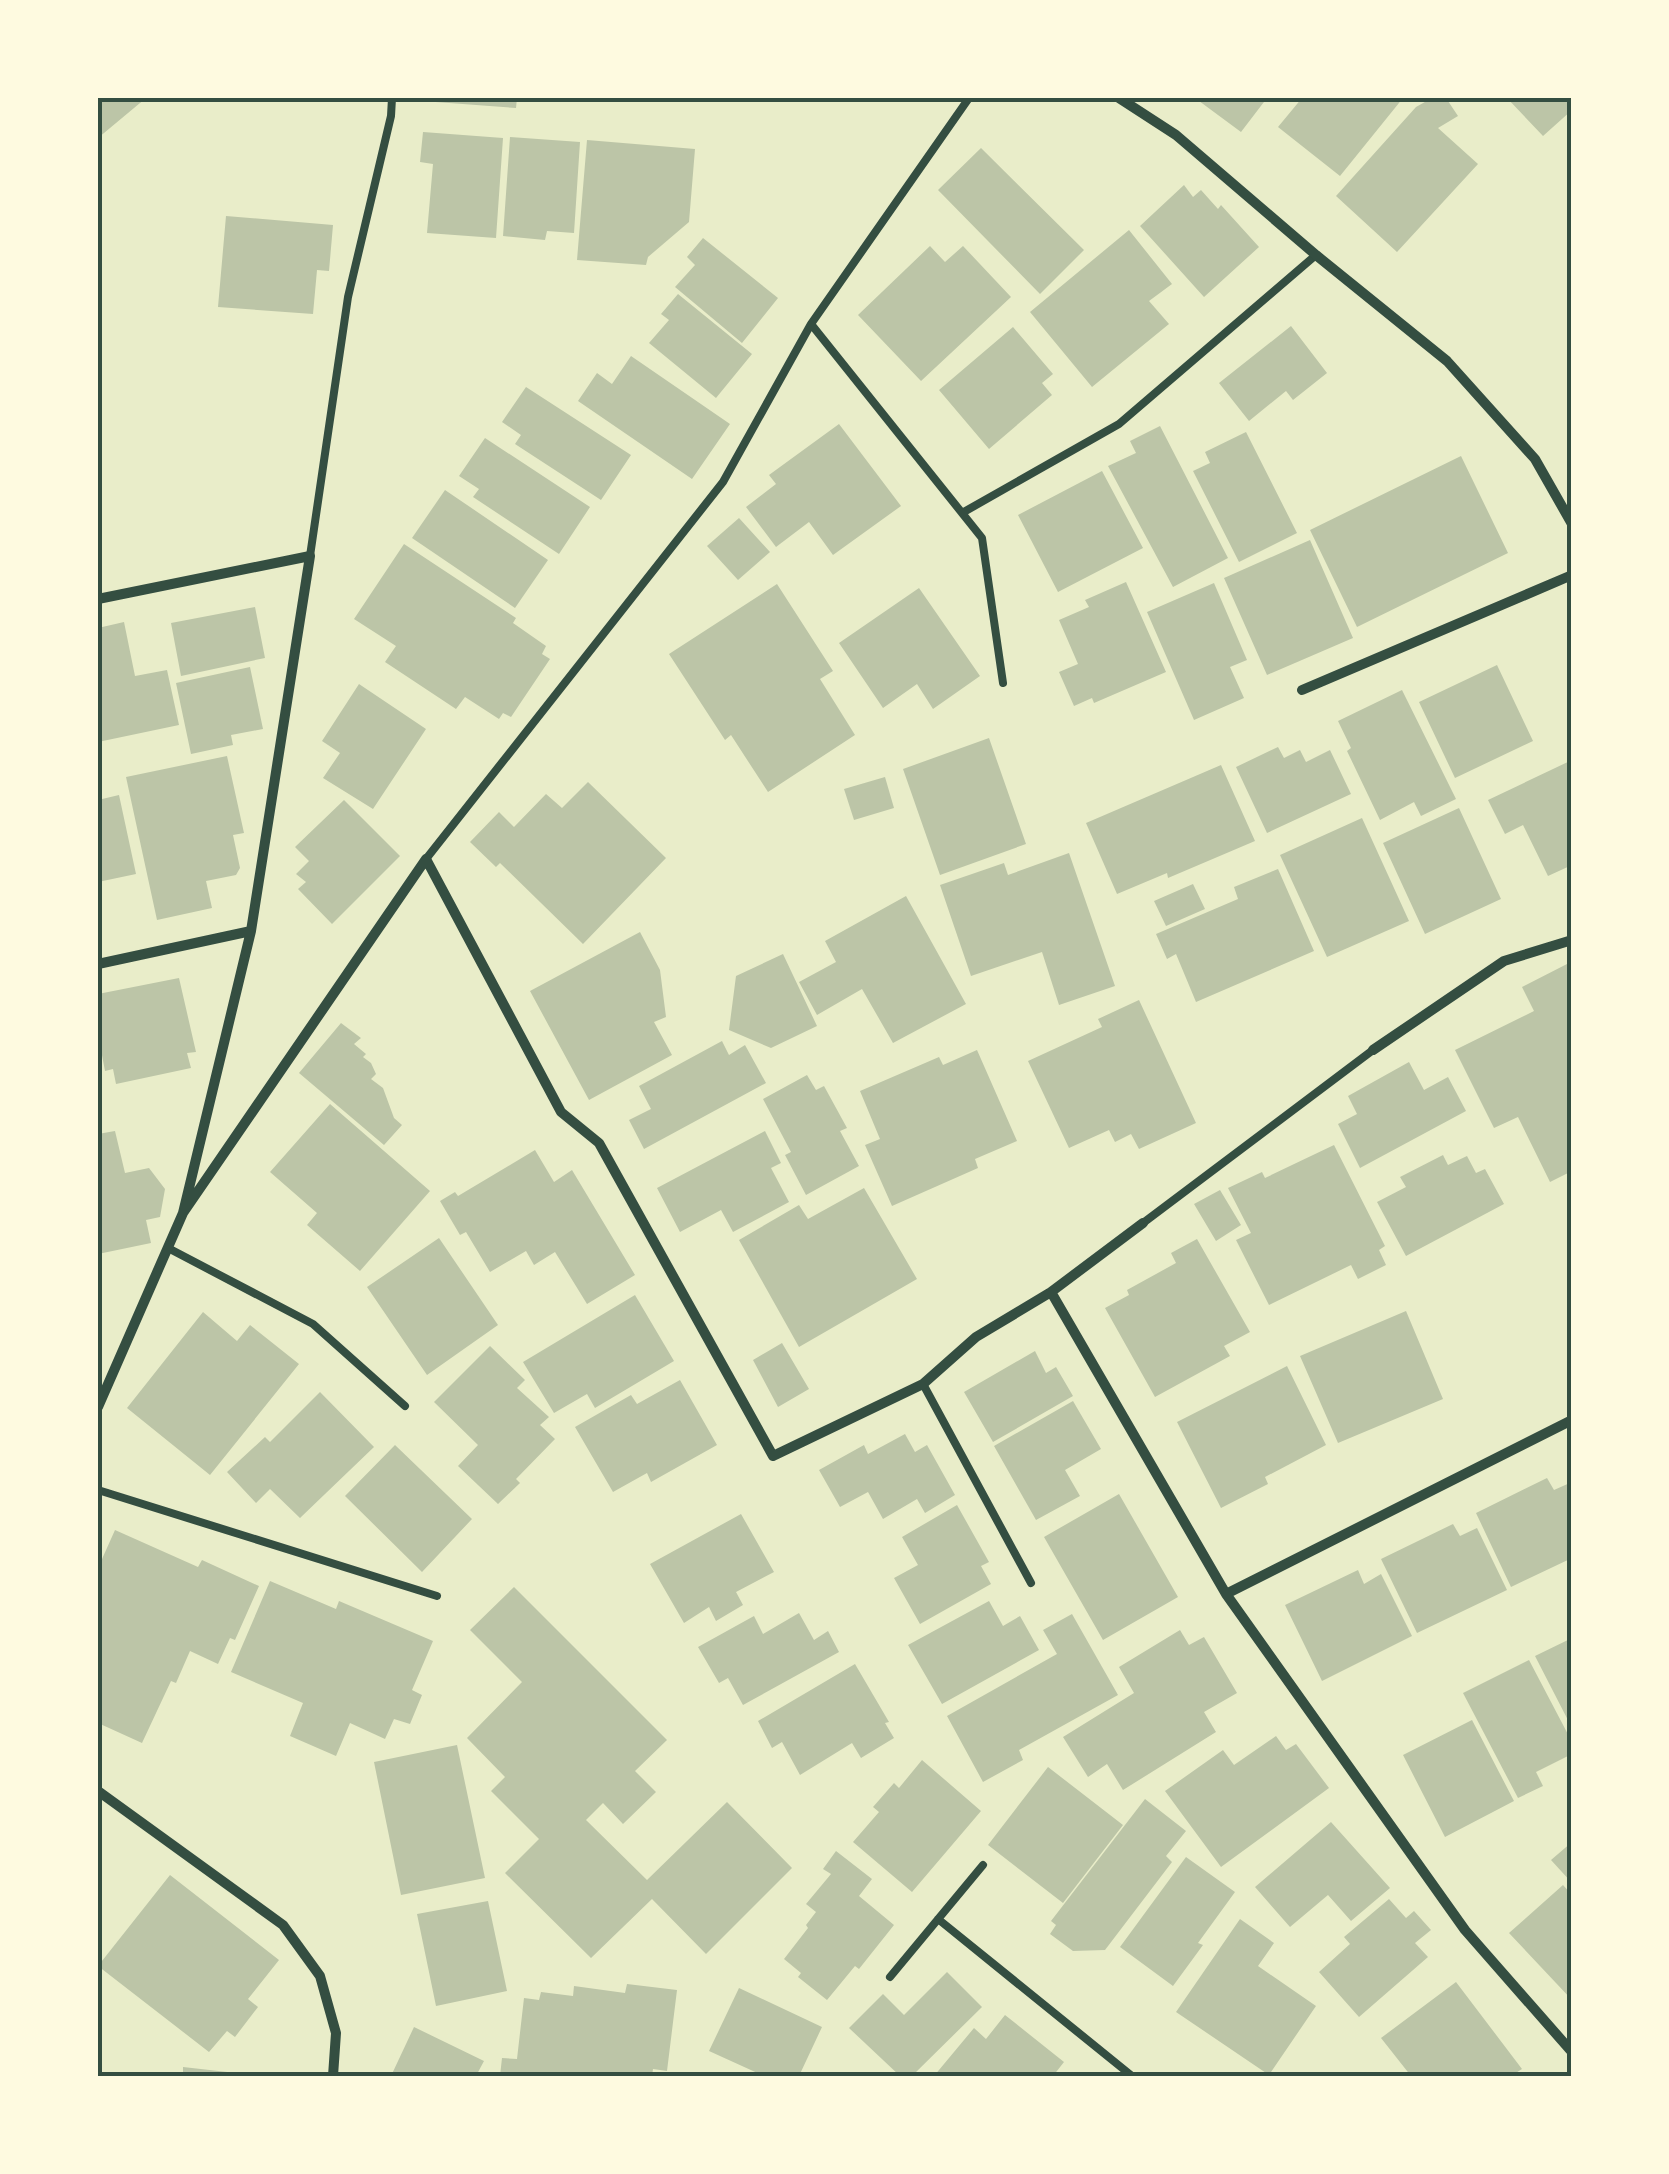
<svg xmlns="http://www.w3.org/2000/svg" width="1669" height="2174" viewBox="0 0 1669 2174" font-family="Inter,sans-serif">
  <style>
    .building { fill: #bcc5a7 }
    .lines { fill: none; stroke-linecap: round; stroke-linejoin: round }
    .service { stroke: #344e41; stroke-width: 8 }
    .minor { stroke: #344e41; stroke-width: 10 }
    .neatline { fill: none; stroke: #344e41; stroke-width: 4 }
  </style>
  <rect width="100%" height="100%" fill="#e9edc9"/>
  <path class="building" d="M98 98H146L98 138Z
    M422 98H517L516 108 422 101Z
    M1195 98H1267L1241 132Z
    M1302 98H1403L1340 176 1278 127Z
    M1432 98H1446L1458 116 1438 128 1478 164 1397 252 1336 196 1416 107Z
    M1507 98H1572V110L1543 136Z
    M423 132 503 138 496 238 427 233 433 164 420 162Z
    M510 137 580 142 574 233 547 231 545 240 503 236Z
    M587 140 695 149 689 222 648 257 646 265 577 260Z
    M981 148 1084 250 1040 294 938 190Z
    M1184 185 1193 197 1201 190 1218 209 1221 205 1259 247 1204 297 1140 226Z
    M226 216 333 225 329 271 317 270 313 314 218 307Z
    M1129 230 1172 284 1149 301 1169 324 1092 387 1030 312Z
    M703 238 778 298 742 343 675 287 695 265 687 257Z
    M930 246 945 262 963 246 1011 297 921 381 858 315Z
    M678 294 752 354 716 398 649 343 669 320 661 314Z
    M1291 326 1327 373 1293 400 1286 391 1249 421 1219 383Z
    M1013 327 1053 374 1042 383 1052 395 989 449 939 390Z
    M631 356 730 424 692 479 578 401 597 373 612 384Z
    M526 387 631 455 601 500 515 444 521 435 502 422Z
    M839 424 901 506 833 555 809 522 776 547 746 507 776 484 769 475Z
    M1160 426 1228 558 1173 587 1108 466 1136 453 1130 441Z
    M1246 432 1297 533 1239 562 1193 471 1210 463 1205 452Z
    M485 438 590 507 559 554 473 497 479 489 459 476Z
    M1461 456 1508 553 1357 627 1310 530Z
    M1102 471 1143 548 1058 592 1018 515Z
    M445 490 548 560 515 608 412 538Z
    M739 518 770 552 738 580 707 546Z
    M1310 540 1353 638 1267 675 1224 578Z
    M404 544 516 618 513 623 546 646 542 654 550 659 511 717 503 713 499 719 465 697 456 709 385 662 396 646 354 619Z
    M1126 582 1166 672 1094 703 1092 698 1074 706 1059 672 1078 664 1059 620 1089 607 1085 600Z
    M1214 583 1247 660 1230 667 1244 698 1194 720 1147 612Z
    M777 584 833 671 820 679 855 735 768 792 731 735 725 740 669 654Z
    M919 588 980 676 933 709 917 684 883 708 839 643Z
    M255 607 265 658 181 676 171 623Z
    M124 622 135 676 167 670 179 725 98 742V628Z
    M1497 665 1533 741 1455 778 1419 702Z
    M250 667 263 729 231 735 233 745 191 754 176 683Z
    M359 684 426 729 373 809 323 778 340 753 322 741Z
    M1402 690 1456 799 1421 816 1414 802 1380 820 1347 751 1351 748 1338 721Z
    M989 738 1026 844 940 875 903 769Z
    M1278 747 1284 758 1300 750 1306 762 1330 750 1351 794 1267 833 1236 767Z
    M227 756 244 833 233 835 240 868 236 875 206 881 212 908 157 920 126 777Z
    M1572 760V865L1548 876 1523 825 1505 834 1488 800Z
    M1221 765 1255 841 1168 878 1167 873 1117 894 1086 823Z
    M885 777 894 808 854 820 844 789Z
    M588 782 666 858 583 944 500 863 496 867 470 842 499 812 514 827 546 794 562 808Z
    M119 795 136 874 98 882V800Z
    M344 800 400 856 332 924 298 889 306 882 296 874 309 861 295 847Z
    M1459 808 1501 899 1425 934 1383 843Z
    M1362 818 1409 921 1327 957 1280 855Z
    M1069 853 1115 986 1059 1005 1042 952 971 976 940 885 1004 863 1008 875Z
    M1278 869 1314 951 1196 1002 1176 954 1167 959 1156 934 1238 899 1234 887Z
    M1193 884 1205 909 1166 926 1154 901Z
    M906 896 966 1004 893 1043 862 989 817 1015 799 982 836 962 825 941Z
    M640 932 660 970 666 1017 654 1022 672 1055 589 1100 530 991Z
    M783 954 817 1026 771 1048 729 1030 736 976Z
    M1567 964 1569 968 1572 967V1171L1550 1182 1518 1117 1494 1128 1455 1050 1534 1011 1522 987Z
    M179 978 196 1052 187 1053 191 1068 116 1084 113 1069 105 1071 98 1034V994Z
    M1139 1000 1196 1123 1139 1149 1131 1134 1115 1142 1109 1130 1069 1148 1028 1061 1102 1027 1098 1019Z
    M341 1023 361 1038 354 1044 366 1054 363 1057 371 1063 376 1074 371 1079 383 1088 394 1118 402 1125 384 1145 299 1073Z
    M722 1041 729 1055 745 1045 766 1083 644 1149 629 1120 651 1109 639 1086Z
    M977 1050 1017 1141 975 1159 978 1168 892 1206 865 1145 880 1139 860 1091 939 1057 943 1065Z
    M1409 1062 1424 1090 1448 1077 1466 1111 1360 1168 1338 1124 1357 1114 1348 1096Z
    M807 1075 816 1090 824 1086 847 1128 840 1131 859 1166 806 1195 785 1155 791 1152 763 1099Z
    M330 1104 430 1191 360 1271 307 1225 317 1213 270 1172Z
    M115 1131 125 1173 149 1168 165 1189 160 1217 146 1220 151 1243 98 1254V1134Z
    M765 1131 781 1163 771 1168 789 1202 733 1232 721 1210 680 1232 657 1188Z
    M1334 1145 1385 1246 1379 1250 1386 1265 1358 1279 1351 1265 1269 1305 1236 1240 1251 1233 1228 1188 1262 1172 1265 1178Z
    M535 1150 554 1182 572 1170 635 1275 587 1304 555 1252 534 1265 526 1251 490 1272 466 1232 460 1235 440 1201 455 1192 458 1196Z
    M1443 1155 1448 1165 1467 1156 1476 1173 1485 1169 1504 1204 1406 1256 1377 1202 1406 1187 1400 1177Z
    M864 1188 917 1279 799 1347 739 1240 799 1205 808 1219Z
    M1220 1190 1241 1225 1216 1241 1194 1204Z
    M439 1238 498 1325 427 1375 367 1287Z
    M1197 1239 1250 1332 1224 1346 1230 1356 1155 1397 1105 1308 1129 1295 1127 1290 1176 1263 1171 1253Z
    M635 1295 674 1361 595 1408 587 1394 554 1413 523 1362Z
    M1406 1311 1443 1399 1338 1443 1300 1356Z
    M203 1312 237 1341 250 1325 299 1364 210 1475 127 1408Z
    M782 1343 809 1389 778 1407 753 1360Z
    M490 1346 525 1380 517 1388 549 1417 540 1425 555 1439 516 1479 520 1483 498 1504 458 1466 478 1445 434 1402Z
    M1035 1351 1046 1373 1056 1367 1073 1396 993 1442 964 1392Z
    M1287 1366 1326 1445 1265 1477 1268 1484 1221 1508 1177 1422Z
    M680 1380 717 1445 651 1482 647 1473 613 1492 575 1427 631 1395 637 1404Z
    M320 1392 374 1447 300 1518 270 1489 256 1503 227 1472 265 1437 270 1442Z
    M1073 1401 1101 1449 1065 1470 1080 1496 1036 1520 994 1446Z
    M905 1434 915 1452 927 1445 955 1495 925 1513 917 1499 883 1519 868 1492 840 1507 819 1470 864 1445 868 1454Z
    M395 1445 472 1519 422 1572 345 1496Z
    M1547 1478 1554 1490 1572 1482V1558L1511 1587 1476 1513Z
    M1119 1494 1178 1597 1103 1640 1044 1537Z
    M957 1505 989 1562 981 1566 991 1584 920 1624 894 1578 918 1565 902 1537Z
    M741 1514 774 1572 736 1592 743 1605 716 1621 709 1607 684 1623 650 1564Z
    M1453 1524 1460 1536 1477 1528 1507 1590 1417 1633 1381 1559Z
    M115 1530 198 1567 202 1560 259 1586 235 1640 230 1638 218 1664 190 1651 176 1683 171 1681 142 1743 98 1723V1568Z
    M1358 1570 1364 1584 1381 1574 1412 1636 1322 1681 1285 1605Z
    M270 1581 336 1609 339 1601 433 1641 412 1690 422 1695 410 1724 394 1719 385 1739 350 1723 336 1756 290 1736 303 1703 231 1672Z
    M514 1587 667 1740 635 1771 656 1792 623 1824 603 1803 586 1820 647 1880 727 1802 792 1868 706 1954 652 1899 591 1958 505 1873 539 1839 491 1791 505 1777 467 1738 522 1682 470 1630Z
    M989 1601 1003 1626 1020 1616 1039 1650 942 1704 908 1645Z
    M799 1613 814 1640 828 1631 839 1652 743 1705 728 1678 719 1683 698 1647 754 1616 763 1634Z
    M1072 1614 1118 1695 1019 1750 1023 1760 983 1782 947 1716 1057 1654 1043 1630Z
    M1180 1630 1189 1645 1204 1637 1237 1693 1204 1712 1216 1732 1123 1790 1107 1764 1088 1777 1063 1737 1134 1693 1119 1667Z
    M1572 1638V1728L1535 1656Z
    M1529 1660 1572 1742V1754L1536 1772 1543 1786 1518 1798 1463 1693Z
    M855 1664 889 1722 885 1723 894 1738 861 1758 852 1743 800 1775 782 1742 772 1748 758 1721Z
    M1472 1720 1514 1801 1445 1837 1403 1755Z
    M1276 1736 1286 1750 1296 1744 1329 1788 1221 1867 1165 1791 1223 1750 1234 1765Z
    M457 1745 485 1878 401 1895 374 1762Z
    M922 1760 981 1811 912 1892 853 1842 879 1812 873 1807 894 1783 899 1788Z
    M1048 1767 1123 1825 1063 1903 988 1845Z
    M1145 1799 1186 1831 1166 1856 1172 1862 1105 1950 1073 1951 1050 1934 1056 1925 1051 1921Z
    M1331 1822 1390 1888 1351 1921 1328 1895 1290 1927 1255 1887Z
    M1572 1842V1883L1551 1860Z
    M836 1851 872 1879 859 1896 894 1925 859 1969 855 1966 827 2000 798 1977 801 1973 784 1959 808 1928 806 1925 816 1912 806 1904 831 1874 823 1869Z
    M1186 1857 1235 1892 1198 1943 1203 1945 1173 1986 1120 1947Z
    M170 1875 279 1960 248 1999 258 2007 235 2037 227 2031 209 2052 98 1966Z
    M1563 1885 1572 1895V2000L1509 1933Z
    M1389 1899 1406 1918 1414 1911 1431 1930 1415 1943 1428 1957 1359 2017 1319 1972 1350 1944 1344 1937Z
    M488 1901 507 1991 436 2006 417 1914Z
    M1240 1919 1274 1943 1258 1966 1316 2006 1269 2075 1176 2012Z
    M947 1972 982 2007 912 2076H900L849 2028 883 1994 904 2015Z
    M1456 1982 1522 2069 1511 2076H1411L1381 2038Z
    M627 1984 677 1990 667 2071 653 2069 652 2076H500L502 2058 517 2059 524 1998 539 2000 541 1992 573 1996 574 1986 625 1993Z
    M739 1988 822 2027 799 2076H764L709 2051Z
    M1005 2015 1064 2062 1053 2076H934L974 2028 986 2039Z
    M414 2027 484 2061 476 2076H391Z
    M183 2067 245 2074V2076H183Z"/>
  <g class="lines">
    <path class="service" d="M811 324 982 538 1003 683
      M962 513 1119 424 1316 255
      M310 556 348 297 391 116 392 98
      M426 859 723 482 811 324 969 98
      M1143 1223 1373 1050
      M168 1248 313 1324 405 1406
      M923 1384 1031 1583
      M98 1490 437 1596
      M938 1919 1132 2076
      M890 1977 983 1865"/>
    <path class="minor" d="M1119 98 1176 135 1316 255 1447 361 1535 459 1572 524
      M98 599 310 556 251 931 183 1213 98 1407
      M1302 690 1572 575
      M98 964 251 931
      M1373 1050 1504 961 1572 940
      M183 1213 426 859 561 1112 599 1143 773 1456 923 1384 976 1337 1051 1292 1143 1223
      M1051 1292 1226 1594 1465 1930 1572 2052
      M1226 1594 1572 1420
      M98 1791 283 1925 320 1976 336 2033 333 2076"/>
  </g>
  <rect width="1669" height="2174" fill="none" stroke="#fefae0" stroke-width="200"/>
  <rect x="100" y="100" width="1469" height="1974" class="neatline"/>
</svg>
